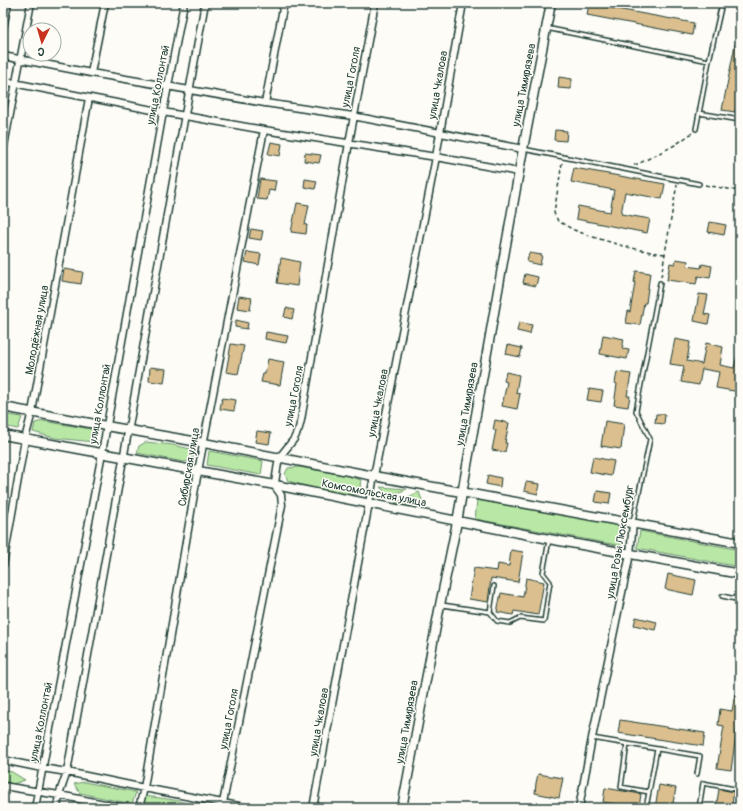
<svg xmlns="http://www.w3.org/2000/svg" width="743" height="811" viewBox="0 0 743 811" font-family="Pangolin,sans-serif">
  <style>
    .green { fill: #b9e8a6; stroke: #6c926d }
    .building { fill: #dbbf8f; stroke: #1f3d34 }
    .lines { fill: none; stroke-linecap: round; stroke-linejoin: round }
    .service-casing { stroke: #1f3d34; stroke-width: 6 }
    .minor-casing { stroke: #1f3d34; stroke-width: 9 }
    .tertiary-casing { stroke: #1f3d34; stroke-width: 11 }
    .path { stroke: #1f3d34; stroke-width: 1.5; stroke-dasharray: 4 3; stroke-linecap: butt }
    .service { stroke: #fdfcf7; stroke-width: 3 }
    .minor { stroke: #fdfcf7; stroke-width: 6 }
    .tertiary { stroke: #fdfcf7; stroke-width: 8 }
    .labels { text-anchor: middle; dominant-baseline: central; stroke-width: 3; stroke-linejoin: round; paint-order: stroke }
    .street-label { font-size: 11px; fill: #1f3d34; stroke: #fdfcf7 }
  </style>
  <rect width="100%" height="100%" fill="#fdfcf7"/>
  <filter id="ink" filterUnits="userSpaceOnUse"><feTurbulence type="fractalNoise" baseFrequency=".025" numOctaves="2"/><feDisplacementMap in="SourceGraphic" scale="8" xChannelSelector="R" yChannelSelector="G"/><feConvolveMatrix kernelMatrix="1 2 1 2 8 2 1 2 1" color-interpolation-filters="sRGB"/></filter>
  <g filter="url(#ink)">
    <path class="green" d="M3 414 22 417 18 429 3 426Z
      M43 421 97 430 94 442 55 438 33 432 35 423Z
      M146 442 173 445 195 450 192 460 184 462 137 453 139 446Z
      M209 451 263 461 261 475 207 465Z
      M299 467 345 475 361 480 359 494 354 495 321 490 288 481 285 474 288 468Z
      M380 487 407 489 389 496Z
      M419 492 425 508 395 503Z
      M477 500 625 526 622 546 475 519Z
      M640 531 740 550V567L637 548Z
      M3 770 12 772 25 780 13 784 3 781Z
      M84 782 136 792 132 804 80 793 74 784Z
      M145 796C158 798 187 800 196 808H143Z"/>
    <path class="building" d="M589 4 694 23 692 35 587 15Z
      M737 35H740V87L735 112 722 110Z
      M559 77 572 79 571 89 558 88Z
      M555 130 567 131 566 141 554 140Z
      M271 142 282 144 280 156 268 154Z
      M305 153 321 155 319 163 304 161Z
      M574 168 665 184 662 199 625 192 621 214 650 219 647 233 576 219 578 206 610 212 614 190 571 182Z
      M260 179 276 181 274 191 269 190 267 200 257 199Z
      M305 179 317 181 315 189 304 187Z
      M297 203 309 205 305 225H307L306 234 291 232Z
      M710 222 726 225 724 235 708 232Z
      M251 229 263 231 261 240 249 238Z
      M247 252 261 254 259 265 245 262Z
      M529 253 542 255 540 265 527 262Z
      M281 258 300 262 297 286 277 283Z
      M676 259 688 261 687 266 701 268 702 264 712 266 710 278 698 276 696 284 667 280 670 263 675 264Z
      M64 269 83 272 81 284 62 281Z
      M636 271 650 273 646 303H644L640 325 626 323 628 311 630 312 635 283 634 282Z
      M525 274 538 277 536 286 523 283Z
      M699 294 708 295 704 314 710 315 708 324 694 321Z
      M239 296 252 298 250 310 237 308Z
      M286 308 294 310 292 319 284 317Z
      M236 320 248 323 247 329 235 327Z
      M519 322 532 325 530 334 517 331Z
      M266 332 288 336 286 343 265 339Z
      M603 335 624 339 622 349 629 350 627 359 600 354Z
      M675 339 690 342 687 361 702 364 706 343 723 347 720 365 734 368 737 356H740V392L716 388 719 372 702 369 699 385 681 382 684 366 670 364Z
      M231 344 244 346 238 374 226 372Z
      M508 345 522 348 520 357 506 354Z
      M268 359 284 362 280 385 261 382 263 374H265Z
      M150 367 166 369 164 383 149 381Z
      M506 372 519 375 516 393 520 394 517 409 502 406 507 382 504 381Z
      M617 372 631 374 627 396H630L628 407 614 405 617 384 615 383Z
      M589 389 603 391 601 402 587 400Z
      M222 398 236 400 234 411 220 409Z
      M656 414H665L664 424 655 423Z
      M495 420 509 423 505 443H507L505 452 492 450 496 430H493Z
      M605 421 624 424 621 449 601 446Z
      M257 431 271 433 269 444 255 442Z
      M593 457 614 461 611 476 590 472Z
      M488 475 501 478 500 487 486 484Z
      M526 482 540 484 538 494 524 491Z
      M597 491 611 493 609 504 595 502Z
      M511 550 523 552 518 582 491 578 488 602 469 599 474 568 497 571 498 564 509 566Z
      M668 574 696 580 693 595 665 589Z
      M526 578 544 582 538 615 514 611 513 615 497 612 501 593 523 597Z
      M636 617 657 622 655 630 634 625Z
      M735 694 740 695V728H737L731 770 717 768 724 726 718 725 720 709 732 711Z
      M620 720 705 733 703 746 618 733Z
      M538 774 563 778 559 798 535 793 536 783Z
      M659 785 676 788 672 808H655Z
      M605 788 641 794 639 808 603 802Z
      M719 789 734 792 731 808H716Z"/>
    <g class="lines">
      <g class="service-casing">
        <path id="service" d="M546 28 709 61
          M699 113 740 120
          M696 129 709 61 722 3
          M523 149 699 184
          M633 522 650 439 636 411 660 283
          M722 596 740 600
          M442 605 490 612 497 621 510 623 520 618 544 621 550 582 543 573 549 540
          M490 612 494 586
          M592 738 700 756 697 774
          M627 744 621 787 649 792
          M646 808 657 749
          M699 808 703 783 740 790"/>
      </g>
      <g class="minor-casing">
        <path id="minor" d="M3 29 8 3
          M3 56 91 73 265 103 353 116 523 149
          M91 73 105 3
          M3 81 163 112 264 130 436 157 519 172
          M265 103 284 3
          M3 151 31 3
          M3 565 25 439 32 412 89 98
          M3 760 42 768 67 772 144 788 249 808
          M3 786 59 795 125 808
          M35 808 102 453 163 112 184 3
          M57 808 59 795 67 772 205 3
          M139 808 144 788 198 471 264 130
          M222 808 282 505 281 495 276 488 275 483 278 463 282 454 294 439 299 428 301 420 349 143 375 3
          M313 808 374 476 436 157 440 133 463 3
          M579 808 592 738 630 554 633 523"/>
      </g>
      <g class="tertiary-casing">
        <path id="tertiary" d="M3 407 106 426 204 443 374 476 740 543
          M3 435 198 471 275 485 549 539 740 574
          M402 808 440 605 457 522 523 149 551 3"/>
      </g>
      <path class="path" d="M562 163 554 213 558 221 574 230 593 237 627 247 651 252 665 254
        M634 165 640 163 675 145 692 133
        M705 185 740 191
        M661 277 677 184"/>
      <use href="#service" class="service"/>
      <use href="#minor" class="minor"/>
      <use href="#tertiary" class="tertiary"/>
    </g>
  </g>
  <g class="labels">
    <g class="street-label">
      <text transform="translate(351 77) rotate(-79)">улица Гоголя</text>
      <text transform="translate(158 85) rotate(-79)">улица Коллонтай</text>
      <text transform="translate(438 85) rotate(-80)">улица Чкалова</text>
      <text transform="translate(524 85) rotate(-79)">улица Тимирязева</text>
      <text transform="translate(37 330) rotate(-80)">Молодёжная улица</text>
      <text transform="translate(294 396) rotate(-79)">улица Гоголя</text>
      <text transform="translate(378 403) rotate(-79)">улица Чкалова</text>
      <text transform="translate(100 404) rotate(-80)">улица Коллонтай</text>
      <text transform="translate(467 404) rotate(-80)">улица Тимирязева</text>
      <text transform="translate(189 467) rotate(-80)">Сибирская улица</text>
      <text transform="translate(374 493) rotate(11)">Комсомольская улица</text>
      <text transform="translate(620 542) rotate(-80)">улица Розы Люксембург</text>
      <text transform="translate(229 719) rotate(-79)">улица Гоголя</text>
      <text transform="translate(41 722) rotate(-79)">улица Коллонтай</text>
      <text transform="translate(319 722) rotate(-80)">улица Чкалова</text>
      <text transform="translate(407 722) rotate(-80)">улица Тимирязева</text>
    </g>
  </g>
  <rect width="743" height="811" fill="none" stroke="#fdfcf7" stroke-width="16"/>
  <rect x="8" y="8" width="727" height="795" fill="none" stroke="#1f3d34" stroke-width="1.5" filter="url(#ink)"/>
  <g transform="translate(42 42) rotate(185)"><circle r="19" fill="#fdfcf7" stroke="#a4b0a9"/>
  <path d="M0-3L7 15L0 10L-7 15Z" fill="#c8321e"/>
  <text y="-6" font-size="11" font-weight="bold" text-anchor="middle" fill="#1f3d34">С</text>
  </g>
</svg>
